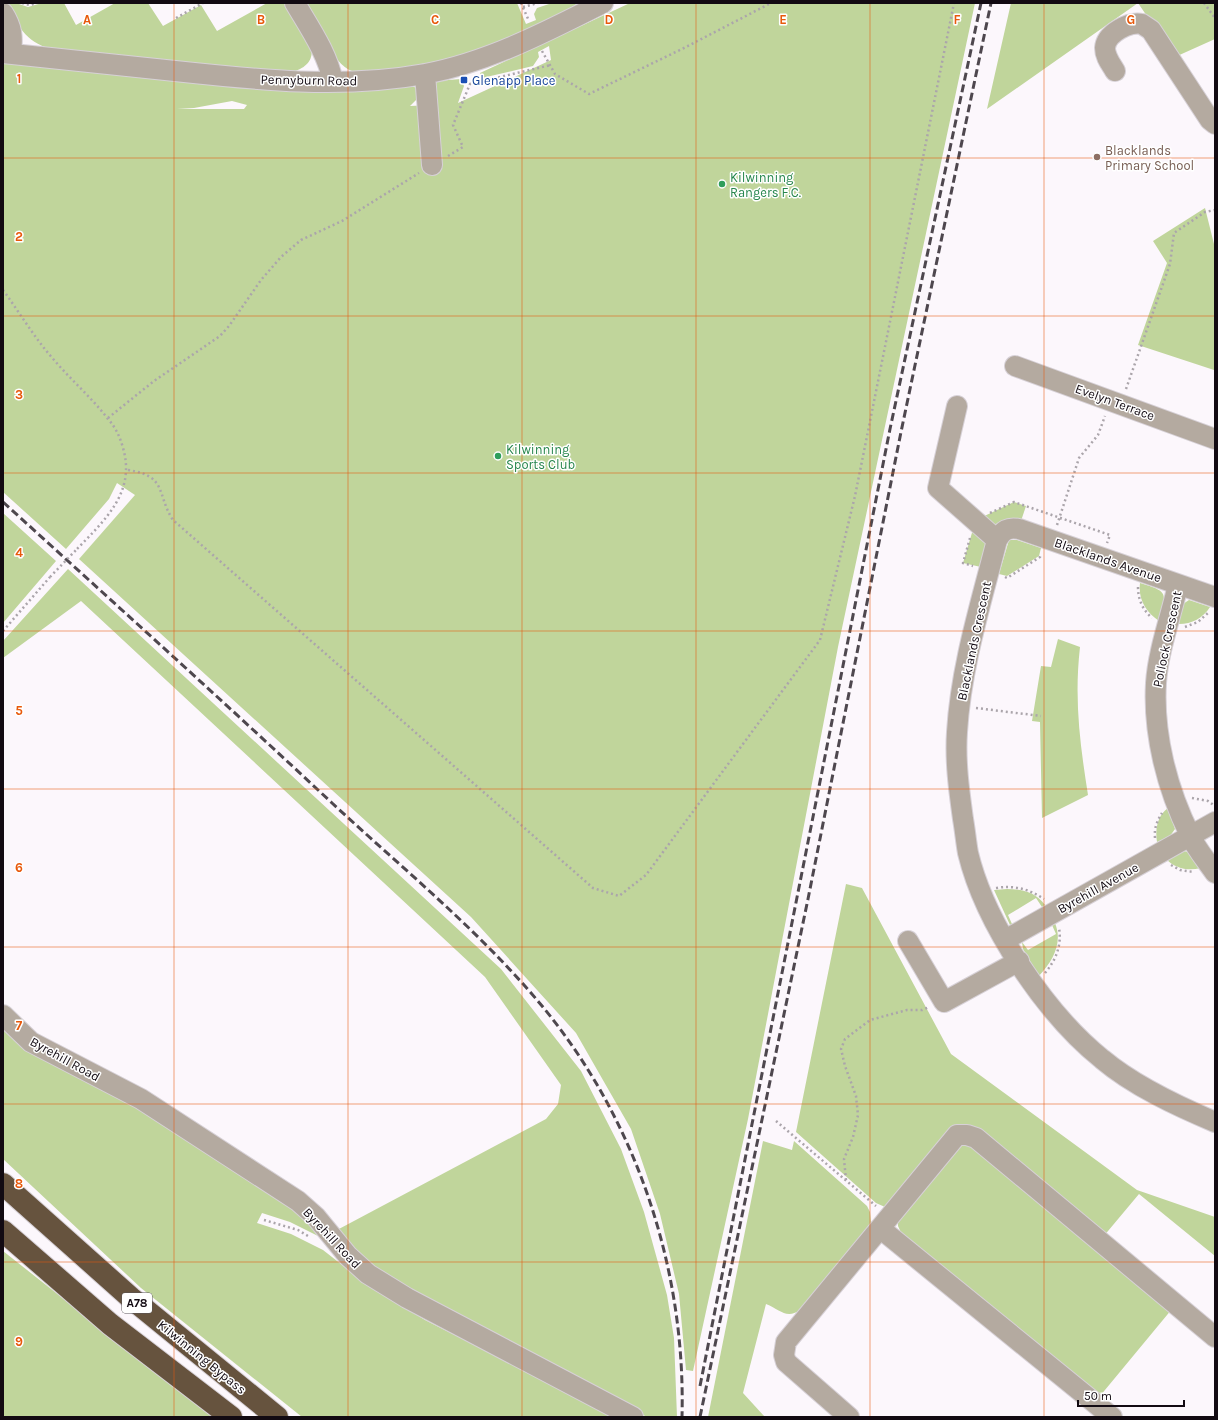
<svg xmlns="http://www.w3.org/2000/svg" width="1218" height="1420" viewBox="0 0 1218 1420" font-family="Karla,sans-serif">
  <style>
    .green { fill: #c0d59b; fill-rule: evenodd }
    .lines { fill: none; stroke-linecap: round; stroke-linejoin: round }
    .minor-casing { stroke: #d7d1d7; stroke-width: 22 }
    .highway-casing { stroke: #d7d1d7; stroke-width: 24 }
    .path { stroke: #aba5ab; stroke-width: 2.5; stroke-dasharray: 2 3; stroke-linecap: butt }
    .minor { stroke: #b4aaa0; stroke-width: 20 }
    .highway { stroke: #66533e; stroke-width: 22 }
    .rail { stroke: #4e474e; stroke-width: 3; stroke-dasharray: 8 4; stroke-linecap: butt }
    .path-bridge { stroke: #aba5ab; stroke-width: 2.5; stroke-dasharray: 2 3; stroke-linecap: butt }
    .grid { fill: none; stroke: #e8590c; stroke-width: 1; stroke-opacity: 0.55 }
    .transit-dot { fill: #1a4fb4; stroke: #fff; stroke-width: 1.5 }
    .education-dot { fill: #8d6e63; stroke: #fff; stroke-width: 1.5 }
    .leisure-dot { fill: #2e9e5b; stroke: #fff; stroke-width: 1.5 }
    .labels { text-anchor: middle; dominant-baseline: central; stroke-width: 3; stroke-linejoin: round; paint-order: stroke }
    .shield { fill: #fff; stroke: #595459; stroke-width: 1 }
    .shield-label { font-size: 12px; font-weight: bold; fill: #120a12 }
    .street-label { font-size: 13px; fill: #120a12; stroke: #fff }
    .transit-label { font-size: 13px; fill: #164399; stroke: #fff; text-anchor: start }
    .education-label { font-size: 13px; fill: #785e54; stroke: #fff; text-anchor: start }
    .leisure-label { font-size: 13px; fill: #27864d; stroke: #fff; text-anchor: start }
    .grid-label { font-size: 13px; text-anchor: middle; font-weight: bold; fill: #e8590c; stroke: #fff; stroke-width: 3; stroke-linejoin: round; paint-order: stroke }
  </style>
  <rect width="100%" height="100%" fill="#fcf7fc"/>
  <path class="green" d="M6 3H16L28 7 42 3H64L76 25 115 3H148L163 26 201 5 217 31 267 3H288C302 27 333 62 289 73L51 49C24 41 19 26 6 3Z
    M304 3H517L526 24 536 20 534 14 537 8 552 3H578C525 38 446 65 382 70 373 71 361 74 352 71 333 65 314 20 304 3Z
    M630 3H975L838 647 748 1119 693 1371 686 1370 679 1294 660 1214 631 1129 576 1033 471 917 79 559 135 495 117 483 109 499 66 549 3 492V63L246 87 408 85 417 88 420 96 410 106 432 105 436 81 461 79 464 86 458 103 551 60 549 46 538 52 539 57 533 66 482 78 480 73ZM232 101 247 105 244 109H177L194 108Z
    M1011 3H1215V39L1175 57 1138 3 987 109Z
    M1205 208 1215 248 1214 370 1138 345 1167 263 1153 241Z
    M1014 502 1026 506 1021 521 998 528 978 519Z
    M3 513 56 561 3 623Z
    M974 526 990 539 981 567 963 563Z
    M1009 540H1017L1041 548 1039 556 1007 576 999 574Z
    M68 569 501 969 581 1071 621 1149 644 1212 667 1295 674 1338 677 1417H647L463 1321 364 1262 337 1230 546 1119 558 1104 561 1085 485 977 81 601 3 658V641Z
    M1140 583C1170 592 1166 593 1159 621 1146 612 1138 600 1140 583Z
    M1189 600 1210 607C1203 618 1192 624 1179 624L1183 604Z
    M1058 639 1080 647C1074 700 1080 744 1088 795L1042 818 1040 722 1032 721 1041 666 1051 667Z
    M1168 808 1175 829 1170 836 1157 842C1155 830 1157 816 1168 808Z
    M1183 851 1189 852 1201 868C1188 871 1176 869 1166 859Z
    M846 884 862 888 951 1054 1137 1190 1215 1217V1256L1139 1194 1103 1237 971 1130 885 1207 876 1203 796 1132Z
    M1007 889C1022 889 1036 892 1045 905L1042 907 1036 898 1008 915 1012 924 1010 925 994 890Z
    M1055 923C1063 943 1053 961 1039 976L1023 949 1022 942 1028 950 1056 934 1052 925Z
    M3 1027 159 1119 309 1218 320 1237 290 1222 262 1213 257 1223 291 1234 323 1250 364 1282 425 1320 618 1417H302L141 1288 3 1159Z
    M763 1141 792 1150 794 1141 867 1206 870 1212 871 1223 802 1309C786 1320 781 1310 766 1304L743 1393 765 1417H708Z
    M966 1141 1172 1309 1100 1396 903 1237 898 1226V1219L958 1142Z
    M3 1251 213 1417H3Z"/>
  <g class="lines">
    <g class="minor-casing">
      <path id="minor" d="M295 3C309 27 328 54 333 82
        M3 13C12 27 13 37 11 53
        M3 53C60 59 118 65 175 71 258 80 342 89 425 74 488 62 546 32 603 3
        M1115 71C1111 64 1105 57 1105 48 1106 33 1130 21 1142 24L1151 30 1210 120 1215 124
        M425 74 432 165
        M1015 366 1215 439
        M957 406 938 488 997 540
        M1178 585C1171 616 1158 651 1156 683 1153 734 1167 789 1190 835 1196 849 1207 861 1215 873
        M1215 597 1019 529C1008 527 1003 530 997 540 981 603 961 666 957 732 955 761 959 790 963 819 965 830 966 842 968 853 985 924 1046 1014 1102 1059 1134 1086 1177 1106 1215 1122
        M1005 940 1215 822
        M908 941 944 1002 1019 961
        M3 1015 31 1042 141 1099 298 1201 316 1217 348 1256 368 1274 407 1298 633 1417
        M881 1229 1112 1417
        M849 1417 786 1362 784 1355 786 1342 957 1135H967L976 1138 1215 1337"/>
    </g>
    <g class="highway-casing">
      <path id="highway" d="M3 1184 131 1298 277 1417
        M3 1231 110 1324 231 1417"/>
    </g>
    <path class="path" d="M22 3 30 5 37 3
      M521 3 529 21
      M1204 3 1215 18
      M523 7 538 3
      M176 18 203 3
      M542 51 555 74 589 94 684 48 771 3
      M448 156 463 147 453 125 470 84 551 65
      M3 290C20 313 35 339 55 361 72 381 92 398 108 419 116 428 120 437 123 448 136 492 105 520 77 549
      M1126 389 1170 264 1174 233 1205 212 1215 210
      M108 418 154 381 220 336 229 326 261 280 281 257 301 240 342 221 419 173
      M128 470C168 476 156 494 173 520L593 888 619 896 646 875 820 640 855 496 954 3
      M990 513 1014 502 1110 535 1107 543
      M1057 525 1079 458 1098 435 1105 416
      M970 538 963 563 973 566
      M1005 577 1007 578 1040 557 1041 554
      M1138 587C1138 600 1143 610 1152 618
      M1185 627 1198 622 1209 612
      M3 631 50 577
      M976 708 1041 716
      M1192 798 1208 801 1215 806
      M1155 838C1154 828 1157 821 1162 813
      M1171 865 1180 870 1194 872
      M996 888C1014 885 1029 889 1044 899
      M1045 973C1056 960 1062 945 1059 928
      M776 1121 876 1206
      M846 1180 844 1159 853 1137 858 1115 856 1096 845 1066 841 1049 845 1039 870 1020 907 1010H922L929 1007
      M264 1220 298 1230 308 1236"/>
    <use href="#minor" class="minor"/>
    <use href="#highway" class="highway"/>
    <path class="rail" d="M3 502C113 602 223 701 332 803 401 867 476 928 537 1000 635 1115 686 1267 682 1417
      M700 1386 890 429 981 3
      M700 1417 808 899 901 432 991 3"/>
    <path class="path-bridge" d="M50 577 77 549"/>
  </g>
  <path class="grid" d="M174 3V1417M348 3V1417M522 3V1417M696 3V1417M870 3V1417M1044 3V1417M3 158H1215M3 316H1215M3 473H1215M3 631H1215M3 789H1215M3 947H1215M3 1104H1215M3 1262H1215"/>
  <rect class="transit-dot" x="460" y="76" width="8" height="8" rx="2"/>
  <circle class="education-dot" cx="1097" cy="157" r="4"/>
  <g class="leisure-dot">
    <circle cx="722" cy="184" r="4"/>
    <circle cx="498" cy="456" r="4"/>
  </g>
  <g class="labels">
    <rect class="shield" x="122" y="1293" width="30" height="20" rx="3"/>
    <g class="shield-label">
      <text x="137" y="1303">A78</text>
    </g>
    <g class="street-label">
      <text transform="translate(309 80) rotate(1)">Pennyburn Road</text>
      <text transform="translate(1115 402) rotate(20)">Evelyn Terrace</text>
      <text transform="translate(1108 560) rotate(19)">Blacklands Avenue</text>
      <text transform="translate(1167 639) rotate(-78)">Pollock Crescent</text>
      <text transform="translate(974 641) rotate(-78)">Blacklands Crescent</text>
      <text transform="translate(1098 888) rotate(-29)">Byrehill Avenue</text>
      <text transform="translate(65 1059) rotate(29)">Byrehill Road</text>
      <text transform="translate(332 1238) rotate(47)">Byrehill Road</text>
      <text transform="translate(202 1357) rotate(39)">Kilwinning Bypass</text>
    </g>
    <g class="transit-label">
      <text x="472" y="80">Glenapp Place</text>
    </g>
    <g class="education-label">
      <text x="1105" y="150">Blacklands<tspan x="1105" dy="15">Primary School</tspan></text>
    </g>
    <g class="leisure-label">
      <text x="730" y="177">Kilwinning<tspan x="730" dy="15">Rangers F.C.</tspan></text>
      <text x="506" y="449">Kilwinning<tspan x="506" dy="15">Sports Club</tspan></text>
    </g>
  </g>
  <g class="grid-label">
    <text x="87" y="24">A</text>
    <text x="261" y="24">B</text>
    <text x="435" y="24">C</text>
    <text x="609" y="24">D</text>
    <text x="783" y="24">E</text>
    <text x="957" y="24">F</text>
    <text x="1131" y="24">G</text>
    <text x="19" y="83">1</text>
    <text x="19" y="241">2</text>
    <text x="19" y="399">3</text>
    <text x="19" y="557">4</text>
    <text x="19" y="715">5</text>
    <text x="19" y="872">6</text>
    <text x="19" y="1030">7</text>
    <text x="19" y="1188">8</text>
    <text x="19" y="1346">9</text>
  </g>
  <rect width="1218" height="1420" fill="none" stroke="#120a12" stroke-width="8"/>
  <path d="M1078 1400v6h106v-6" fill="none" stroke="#120a12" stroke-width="2"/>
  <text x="1084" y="1400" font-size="12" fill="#120a12" stroke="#ffffff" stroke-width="3" paint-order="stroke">50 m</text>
</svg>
